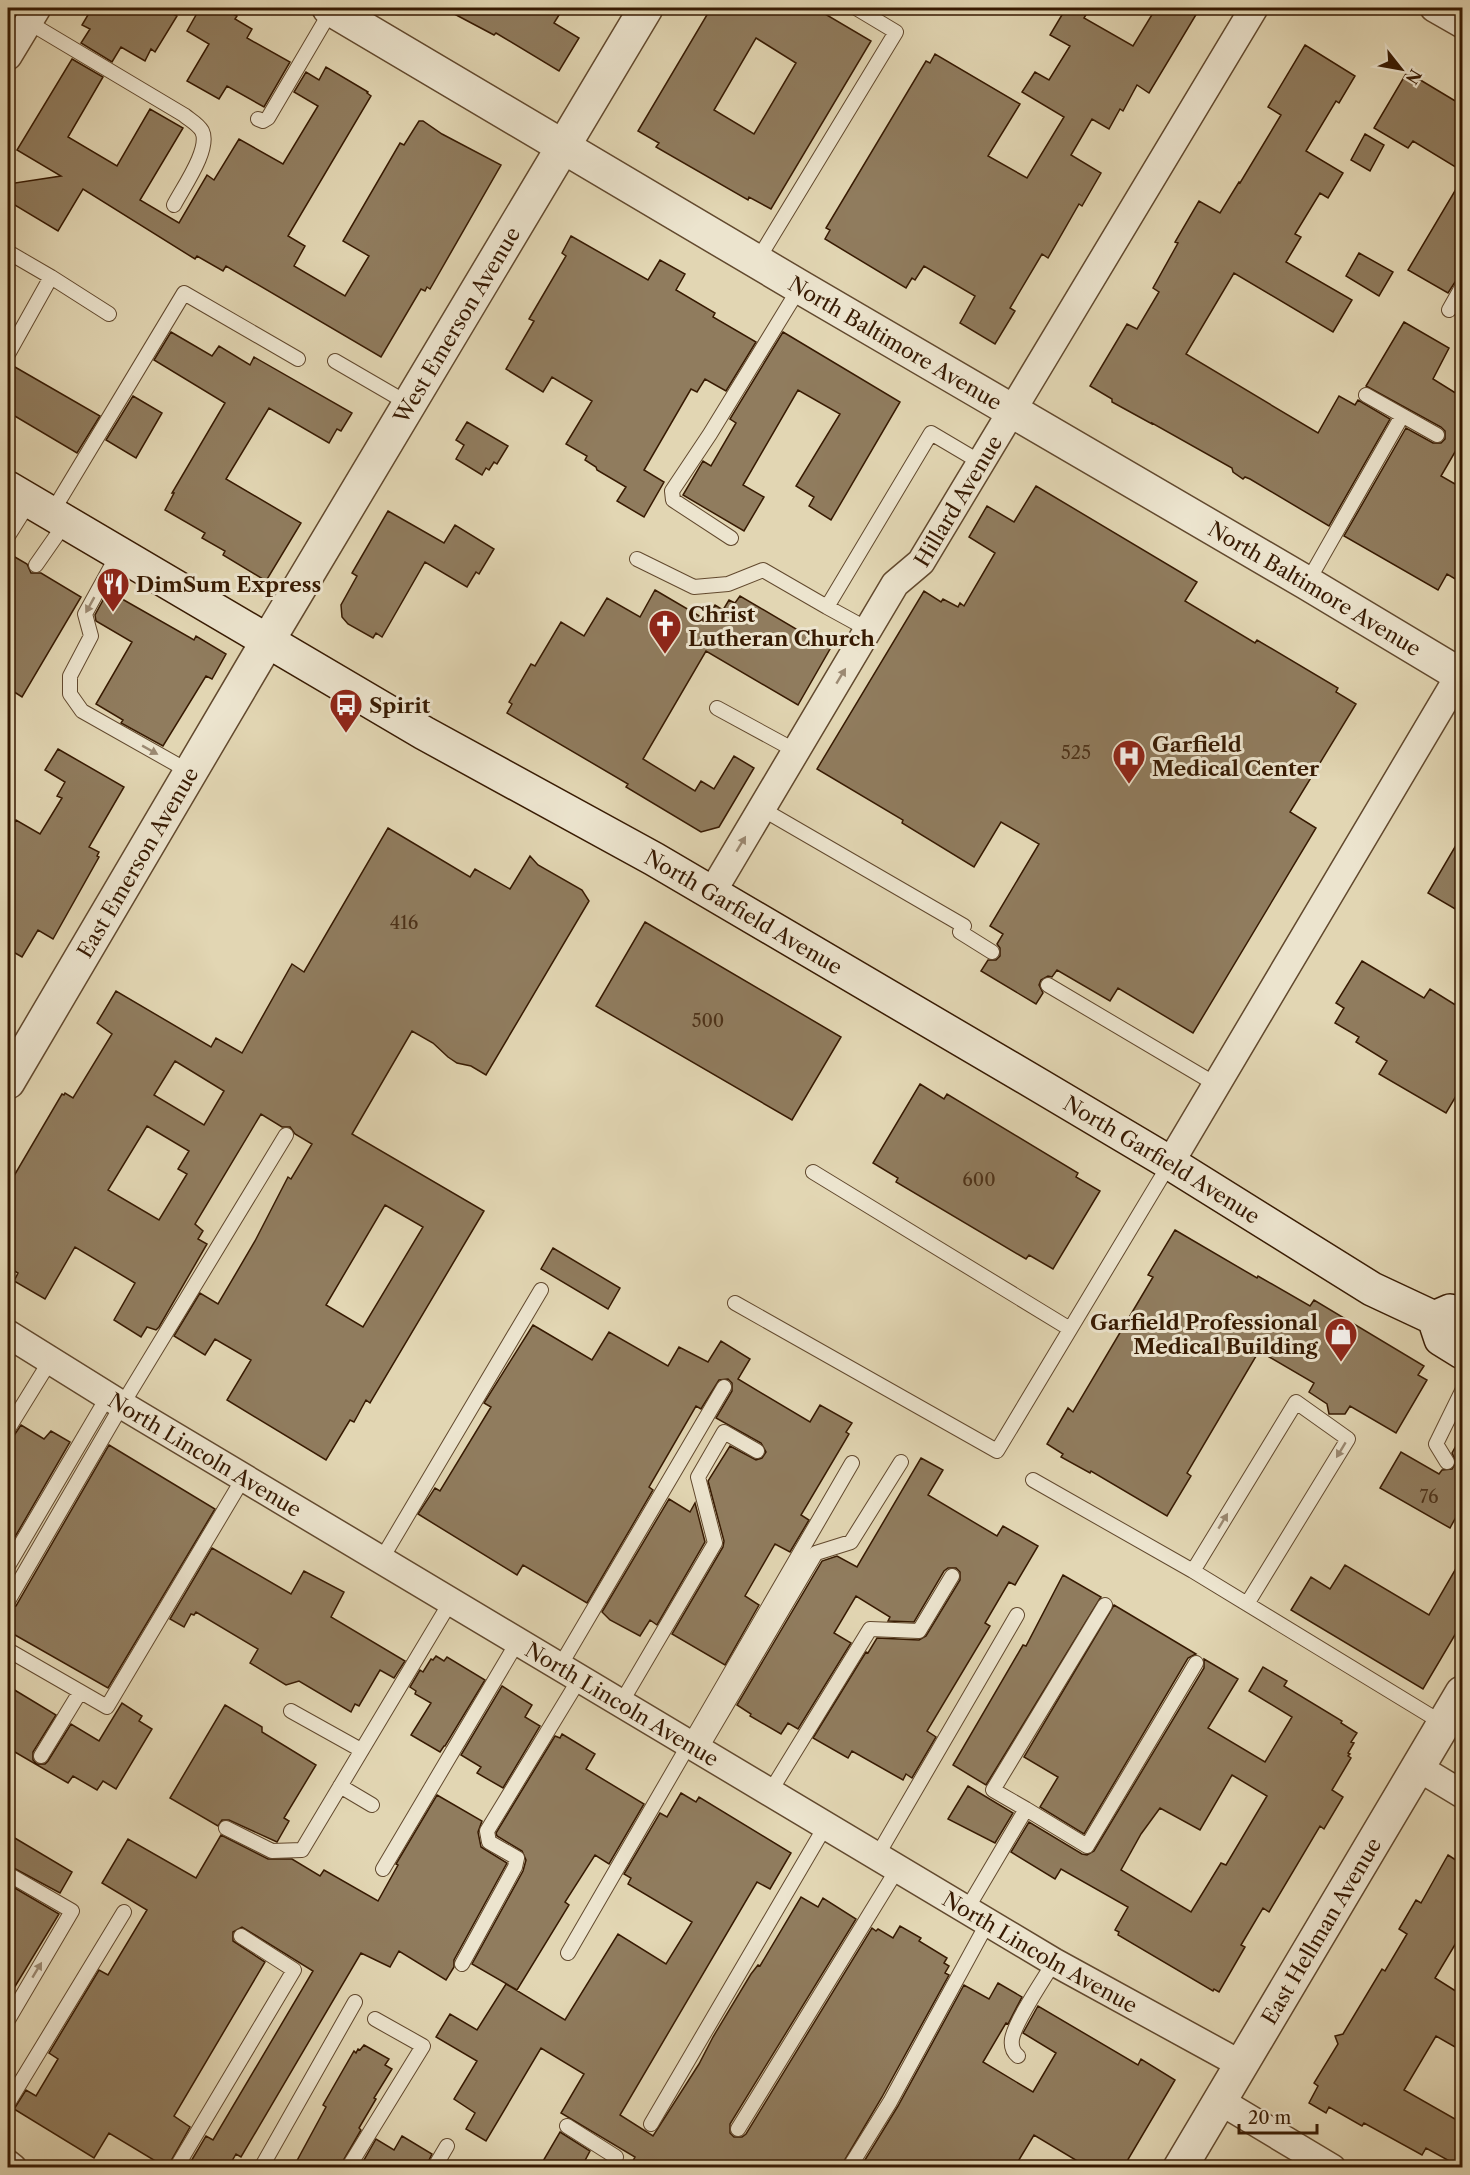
<svg xmlns="http://www.w3.org/2000/svg" width="1470" height="2175" viewBox="0 0 1470 2175" font-family="'Libre Caslon Text',serif">
  <style>
    .building { fill: #907c5e; stroke: #371a02; stroke-width: 1.5; fill-rule: evenodd }
    .lines { fill: none; stroke-linecap: round; stroke-linejoin: round }
    .service-casing { stroke: #62492e; stroke-width: 16 }
    .minor-casing { stroke: #62492e; stroke-width: 30 }
    .tertiary-casing { stroke: #62492e; stroke-width: 36 }
    .secondary-casing { stroke: #371a02; stroke-width: 36 }
    .service { stroke: #ece4ce; stroke-width: 14 }
    .minor { stroke: #ece4ce; stroke-width: 27 }
    .tertiary { stroke: #ece4ce; stroke-width: 33 }
    .secondary { stroke: #ece4ce; stroke-width: 33 }
    .oneway { fill: #9b8972 }
    .labels { text-anchor: middle; dominant-baseline: central; stroke-width: 6; stroke-linejoin: round; paint-order: stroke }
    .number-label { font-size: 18px; fill: #4d3219 }
    .street-label { font-size: 21px; fill: #371a02; stroke: #ece4ce }
    .poi-label { font-size: 21px; font-weight: bold; fill: #371a02; stroke: #ece4ce; text-anchor: start }
  </style>
  <rect width="100%" height="100%" fill="#e2d6b3"/>
  <filter id="stains"><feTurbulence type="fractalNoise" baseFrequency=".00333" numOctaves="4"/><feColorMatrix values="0 0 0 0 .2 0 0 0 0 .09 0 0 0 0 .02 0 0 0 .5 -.17"/></filter>
  <radialGradient id="worn" r=".72"><stop offset=".6" stop-color="#630" stop-opacity="0"/><stop offset="1" stop-color="#630" stop-opacity=".3"/></radialGradient>
  <path class="building" d="M92 8H162L177 16 155 52 151 49 145 61 121 47 112 62 81 43 90 29 82 25Z
    M200 8H222L237 16 235 19 252 29 247 38 290 62 264 107 227 86 219 99 187 81 209 44 187 31Z
    M443 8H546L559 15 554 23 579 38 559 71 496 33 494 35Z
    M711 8H815L871 41 771 209 749 197 748 200 656 147 659 143 638 131ZM756 38 796 63 754 134 714 110Z
    M1066 8H1090L1084 18 1133 46 1156 8H1200L1149 93 1137 85 1123 111 1120 109 1109 129 1092 119 1071 155 1101 173 1082 206 1079 204 1048 258 1042 254 1010 308 1015 311 995 344 960 323 975 296 924 266 915 280 912 278 906 288 825 239 830 230 826 228 926 61 930 63 935 54 1020 104 988 156 1027 178 1064 117 1022 92 1035 72 1049 80 1070 46 1050 35Z
    M1305 45 1355 76 1339 103 1336 101 1306 151 1343 173 1328 198 1320 193 1295 234 1301 237 1286 262 1352 300 1333 332 1234 273 1186 354 1318 433 1339 396 1355 405 1358 400 1390 419 1329 526 1250 479 1245 477 1243 479 1233 472 1232 468 1152 423V424L1123 408 1112 402V399L1090 386 1127 324 1137 329 1159 292 1153 288 1178 243 1175 242 1199 201 1220 213 1239 182 1240 183 1281 115 1268 107Z
    M72 59 103 77 68 137 117 166 150 109 183 128 140 200 179 223 207 175 214 180 239 139 283 164 318 106 294 92 306 72 319 80 326 67 368 92 367 93 371 96 288 236 305 246 294 266 345 296 369 256 343 241 400 143 404 145 419 121H423L442 134 501 165 430 289 427 287 425 291 421 289 381 357 226 266 223 271 197 256 195 259 83 189 58 231 8 201 11 191 8 184 61 176 17 150Z
    M1407 72 1462 105V171L1413 141 1408 148 1374 128Z
    M1365 134 1384 145 1370 171 1351 160Z
    M1462 179V256L1456 267 1462 270V278L1455 282 1448 293 1408 270Z
    M571 236 648 280 660 260 685 274 676 290 715 313 713 317 756 342 726 391 705 379 697 392 691 389 644 470 664 482 644 517 617 501 626 487 597 470 596 467 585 460 587 456 566 444 592 401 552 377 543 392 506 369 534 321 529 319 566 256 562 253Z
    M1359 253 1393 272 1379 296 1346 276Z
    M1404 322 1449 348 1433 379 1462 397V440L1441 476 1462 488V583L1447 574 1438 590 1344 536 1406 428 1433 443H1441L1445 439V431L1441 427 1366 386Z
    M171 332 212 356 219 346 250 365 254 357 352 413 341 431 337 429 329 443 269 408 226 479 301 523 266 581 223 555 225 551 202 538 205 533 165 510 174 493H172L225 403 154 360Z
    M783 332 900 402 831 520 809 506 814 497 796 486 840 414 798 390 743 485 764 497 744 531 683 495 703 461 711 466 736 423 730 419Z
    M8 363 100 416 77 453 8 412Z
    M133 396 162 413 136 458 106 440Z
    M467 422 508 446 497 464 494 462 489 470 486 468 482 475 456 459 464 445 456 440Z
    M1036 486 1197 582 1185 601 1255 643 1257 640 1338 688 1336 692 1356 704 1290 812 1316 828 1193 1033 1118 988 1110 1001 1057 970 1052 977 1048 976 1041 980 1039 985 1043 993 1036 1004 981 971 988 960H996L1000 956V948L997 944 1003 934 990 926 1039 844 1001 822 974 867 902 823 903 820 817 769 924 591 941 602 943 599 958 607 960 603 964 606 995 553 969 537 987 506 1014 522Z
    M388 511 444 543 455 525 494 549 479 574 476 572 467 587 425 562 382 637 376 633 373 638 348 624 342 617 341 605 357 576 352 573Z
    M8 553 27 564 31 573H41L81 597 22 697 8 688Z
    M655 590 706 620 715 605 723 610 729 600 735 603 740 596 830 649 798 705 706 651 643 759 695 791 701 781 714 789 734 756 754 768 719 827 701 832 626 787 628 784 507 713 512 704 509 702 531 664 535 666 561 622 584 636 607 598 640 617Z
    M108 591 194 640 196 636 226 654 212 679 206 676 163 746 121 723 123 720 96 704 132 642 96 621 95 615Z
    M58 749 124 787 89 847 99 852 97 856 99 857 53 939 38 930 22 957 8 949V833L16 820 40 834 62 798 57 796 65 782 45 770Z
    M388 828 470 877 475 869 510 889 530 856 538 865 582 890 589 901 486 1075 471 1066 457 1063 448 1057 433 1043 412 1031 352 1134 484 1211 370 1403 366 1400 354 1422 350 1420 326 1460 227 1400 251 1360 215 1339 205 1355 174 1336 200 1293 218 1304 255 1241 288 1177 291 1179 312 1144 295 1134 290 1127H282L261 1114 195 1224 203 1231 198 1239 207 1244 159 1327 156 1330 147 1327 141 1337 114 1320 135 1283 75 1247 45 1299 14 1281 18 1273 8 1267V1186L62 1094 64 1095 65 1093 73 1098 112 1034 97 1023 116 991 211 1047 216 1038 242 1053 292 964 304 972ZM175 1061 224 1091 204 1125 154 1095ZM147 1126 189 1151 178 1169 187 1174 159 1220 108 1190ZM385 1205 423 1227 363 1327 326 1305Z
    M1462 835V913L1428 893Z
    M645 922 841 1037 792 1120 596 1006Z
    M1362 961 1424 998 1430 989 1462 1009V1086L1446 1113 1379 1074 1387 1061 1356 1042 1359 1037 1335 1023 1344 1008 1336 1003Z
    M920 1084 944 1099 947 1094 1078 1173 1076 1177 1100 1191 1053 1269 1029 1255 1026 1259 896 1182 898 1178 873 1163Z
    M1175 1230 1257 1278 1258 1276 1310 1306 1314 1300 1424 1366 1418 1375 1427 1380 1396 1433 1350 1406 1345 1414H1329L1327 1404 1309 1392 1314 1383 1259 1351 1187 1473 1191 1476 1167 1516 1091 1471 1090 1473 1061 1457 1063 1454 1047 1444 1068 1408 1073 1412 1153 1277 1148 1275Z
    M553 1248 620 1288 608 1309 541 1269Z
    M533 1325 592 1360 609 1332 668 1366 679 1347 708 1362 721 1341 750 1359 738 1379 810 1422 820 1405 852 1423 846 1432 849 1434 801 1515 809 1520 790 1552 775 1544 745 1596 759 1605 725 1665 672 1634 723 1547 724 1541 708 1481 730 1446 756 1460 762 1458 766 1452 761 1443 716 1418 732 1391V1383L728 1379 719 1380 701 1409 696 1406 649 1487 653 1490 587 1603 523 1565 517 1575 418 1514 435 1488 440 1491 491 1407 484 1403Z
    M21 1425 44 1439 51 1431 70 1442 8 1549V1438L13 1437Z
    M1462 1435V1506L1450 1528 1380 1488 1401 1452 1439 1474 1442 1470 1452 1469 1456 1462 1452 1453Z
    M109 1445 215 1509 108 1688 8 1631V1610L16 1606Z
    M921 1458 943 1470 928 1495 997 1536 1003 1526 1038 1546 1015 1585 1009 1582 985 1623 990 1626 927 1731 936 1737 912 1778 906 1774 903 1780 852 1751 848 1758 813 1738 866 1652 868 1653 877 1638 919 1640 926 1636 960 1580V1572L956 1568H948L944 1571 914 1622 888 1621 890 1617 856 1596 834 1633 851 1643 798 1729 788 1723 781 1734 750 1716 751 1714 737 1705 822 1561 837 1556 857 1567Z
    M669 1499 690 1512 695 1503 705 1542 657 1625 650 1620 640 1636 610 1620 602 1612Z
    M212 1548 291 1594 304 1571 344 1592 331 1617 405 1661 394 1678 380 1670 359 1706 355 1704 351 1712 299 1681 286 1685 250 1663 258 1649 196 1612 194 1615 191 1614 184 1627 170 1619Z
    M1462 1558V1623L1423 1689 1291 1610 1311 1577 1330 1589 1345 1565 1429 1615Z
    M1063 1575 1101 1597 986 1785 953 1765 1023 1645 1026 1646Z
    M1114 1605 1196 1654 1188 1658 1084 1834 1040 1807 1058 1777 1024 1757Z
    M436 1656 444 1661 447 1657 485 1680 445 1746H444L440 1752 411 1735 431 1703 415 1694 416 1691 410 1687 420 1670 423 1672 431 1659 433 1660Z
    M1204 1659 1238 1679 1208 1728 1265 1762 1292 1717 1249 1691 1263 1667 1287 1681 1284 1686 1342 1721 1341 1723 1357 1733 1351 1742 1354 1743 1348 1753 1350 1754 1348 1756 1351 1758 1332 1790 1343 1797 1324 1829 1320 1826 1269 1912 1263 1908 1241 1945 1245 1947 1219 1992 1214 1989 1213 1991 1118 1935 1119 1932 1115 1930 1128 1907 1061 1869 1055 1879 1011 1852 1029 1822 1082 1854 1087 1855 1094 1851 1204 1668ZM1232 1775 1267 1796 1226 1865 1221 1863 1191 1912 1121 1870 1141 1834 1160 1808 1200 1830Z
    M8 1686 56 1715 33 1752V1760L37 1764H45L48 1761 71 1724 99 1741 122 1703 142 1716 139 1721 152 1729 116 1789 103 1781 97 1790 73 1776 68 1783 8 1748Z
    M502 1686 532 1705 525 1717 540 1726 503 1788 477 1773 481 1767 461 1755Z
    M225 1705 262 1727V1732L316 1765 284 1818 289 1821 277 1842 229 1820H222L218 1826 170 1798Z
    M562 1734 595 1754 586 1769 644 1804 609 1864 595 1855 565 1902 569 1905 517 1990 472 1964 523 1871 526 1860 522 1851 497 1836 496 1833 555 1736 560 1738Z
    M968 1786 1013 1813 995 1843 948 1819Z
    M681 1793 696 1802 699 1797 791 1853 770 1889 757 1882 620 2115 653 2136 699 2064 713 2037 751 1974 758 1965 760 1966 801 1897 818 1907 823 1898 856 1919 730 2124V2133L734 2137H742L746 2134 872 1928 876 1931 878 1929 893 1938 900 1926 921 1938 919 1941 947 1958 944 1963 949 1966 945 1973 949 1975 882 2097 840 2168H629L635 2157 561 2113 584 2074 541 2048 486 2141 466 2129 475 2113 454 2099 477 2061 436 2037 450 2014 477 2030 506 1984 565 2020 618 1934 666 1964 692 1922 628 1884 631 1878 624 1874 660 1813 667 1817Z
    M437 1795 482 1821 478 1832 481 1847 507 1863 454 1960V1967L446 1980 399 1951 390 1967 361 1953 241 2157 236 2154 228 2168H187L206 2136 213 2140 313 1971 242 1927 233 1932V1941L265 1962 174 2116 190 2127 167 2168 109 2133 94 2158 14 2109 26 2090 36 2096 58 2059 49 2053 99 1970 108 1975 147 1910 102 1883 128 1839 196 1878 221 1835 268 1859H292L320 1876 324 1870 378 1901 398 1865 396 1864Z
    M8 1834 72 1872 60 1893 8 1865Z
    M1448 1855 1462 1864V1933L1435 1978 1462 1995V2034L1455 2047 1436 2036 1404 2090 1462 2123V2168L1426 2148 1422 2155 1364 2123 1362 2126 1329 2107 1326 2113 1309 2103 1318 2086 1314 2083 1338 2044 1335 2036 1343 2034 1382 1969 1385 1971 1407 1934 1399 1929 1416 1900 1421 1903Z
    M8 1884 59 1914 8 1998Z
    M998 1983 1022 1997 1008 2024 1006 2023 983 2062 1033 2092 1056 2053 1023 2033 1038 2006 1138 2065 1141 2059 1175 2080 1123 2168H1089L1034 2135 1014 2168H860L898 2106 964 1985 989 1999Z
    M364 2045 389 2059 385 2065 392 2069 374 2098 376 2099 359 2128 361 2130 339 2168H293L326 2107 323 2105 354 2051 356 2053 358 2049 360 2050Z
    M560 2132 590 2151 581 2168H539Z
    M402 2136 432 2154 425 2168H376L364 2160 376 2139 394 2150Z"/>
  <g class="lines">
    <g class="service-casing">
      <path id="service" d="M28 22 184 115C190 120 198 124 202 131 211 149 182 189 174 205
        M258 119 263 121 268 118 332 9
        M8 252 51 277 8 354
        M757 261 896 32 856 8
        M51 277 109 314
        M1449 310 1462 287
        M335 361 409 404
        M1366 395 1437 435
        M51 514 184 293 298 359
        M8 536 30 501
        M731 538 673 500 672 491 710 434 800 287
        M118 554 85 614 91 636 70 676V694L82 711 190 772
        M637 559 694 587 728 584 763 570 827 607
        M36 565 66 522
        M1307 583 1402 416
        M869 630 827 607 931 433 980 462
        M717 708 796 751
        M762 809 964 926
        M960 932 992 952
        M1048 985 1217 1085
        M813 1172 1070 1329
        M735 1303 997 1451 1170 1163
        M8 1429 50 1361
        M1447 1462 1436 1444 1462 1391
        M1033 1480 1193 1571 1444 1724
        M381 1560 541 1290
        M8 1566 108 1396
        M1193 1571 1296 1402 1348 1439 1247 1604
        M8 1601 122 1405 286 1135
        M8 1650 107 1707 244 1477
        M560 1666 724 1387
        M621 1703 715 1543 698 1477 724 1432 757 1451
        M291 1711 361 1750
        M700 1750 816 1553 851 1542 901 1462
        M41 1756 80 1692
        M340 1786 372 1805
        M770 1792 870 1629 919 1631 952 1576
        M1026 1809 993 1790 1105 1605
        M226 1828 272 1851 302 1850 451 1601
        M877 1856 1017 1615
        M383 1869 518 1641
        M8 1874 72 1911 8 2020
        M967 1909 1026 1809 1087 1846 1196 1663
        M568 1953 852 1463
        M462 1964 515 1867 517 1858 489 1842 487 1831 580 1678
        M1018 2056C1013 2052 1011 2046 1012 2039 1015 2021 1044 1979 1054 1962
        M8 2103 124 1912
        M651 2124 826 1825
        M567 2126 616 2157 610 2168
        M738 2129 898 1868
        M176 2168 294 1970 241 1936
        M261 2168 355 2002
        M348 2168 423 2046 375 2019
        M434 2168 447 2146
        M849 2168 890 2102 988 1922"/>
    </g>
    <g class="minor-casing">
      <g id="minor">
        <path d="M1434 8 1462 24"/>
        <path d="M8 56 37 8"/>
        <path id="s1" d="M711 894 895 584 921 562 1254 8"/>
        <path d="M1170 1163 1462 671"/>
        <path id="s2" d="M8 1334 122 1405 1054 1962 1242 2065"/>
        <path d="M1419 1768 1462 1794"/>
        <path d="M1220 2101 1332 2168"/>
        <path d="M8 2164 13 2168"/>
      </g>
    </g>
    <g class="tertiary-casing">
      <g id="tertiary">
        <path id="s3" d="M329 8 800 287 1307 583 1462 676"/>
        <path id="s4" d="M8 1082 267 642 646 8"/>
        <path id="s5" d="M1180 2168 1462 1693"/>
      </g>
    </g>
    <g class="secondary-casing">
      <g id="secondary">
        <path id="s6" d="M8 488 424 733 654 859 1042 1087 1170 1163 1372 1289 1434 1318 1441 1339 1462 1352"/>
        <path d="M1434 1318 1450 1311 1462 1317"/>
      </g>
    </g>
    <use href="#service" class="service"/>
    <use href="#minor" class="minor"/>
    <use href="#tertiary" class="tertiary"/>
    <use href="#secondary" class="secondary"/>
  </g>
  <defs><path id="oneway-solid" d="M-6-.8H1V-3.2L6.5 0L1 3.2V.8H-6Z" transform="scale(1.5)"/></defs>
  <g class="oneway">
    <use href="#oneway-solid" transform="translate(90 605) rotate(119)"/>
    <use href="#oneway-solid" transform="translate(841 676) rotate(-59)"/>
    <use href="#oneway-solid" transform="translate(150 750) rotate(29)"/>
    <use href="#oneway-solid" transform="translate(741 844) rotate(-59)"/>
    <use href="#oneway-solid" transform="translate(1341 1450) rotate(121)"/>
    <use href="#oneway-solid" transform="translate(1223 1521) rotate(-59)"/>
    <use href="#oneway-solid" transform="translate(37 1970) rotate(-59)"/>
  </g>
  <defs>
    <g id="restaurant-pin" transform="scale(1.725)"><path d="M0 17L-7.5 6A9.5 9.5 0 1 1 7.5 6Z" fill="#8f2418" stroke="#ece4ce"/><path d="M-5-6h1v4h1v-4h1v4h1v-4h1v5L-1.5 .5V6h-2V.5L-5-1ZM5-6V6H3V1.5H1.5Q1.5-4 5-6Z" fill="#fff"/></g>
    <g id="church-pin" transform="scale(1.725)"><path d="M0 17L-7.5 6A9.5 9.5 0 1 1 7.5 6Z" fill="#8f2418" stroke="#ece4ce"/><path d="M-1.2-6h2.4v3.5h3.3v2.4h-3.3V6h-2.4V-.1h-3.3v-2.4h3.3Z" fill="#fff"/></g>
    <g id="bus-pin" transform="scale(1.725)"><path d="M0 17L-7.5 6A9.5 9.5 0 1 1 7.5 6Z" fill="#8f2418" stroke="#ece4ce"/><path d="M-5-6H5V4H4V6H2V4H-2V6H-4V4H-5ZM-3.5-4V0h7V-4ZM-3.5 1.2v1.5H-2V1.2ZM2 1.2v1.5H3.5V1.2Z" fill="#fff"/></g>
    <g id="hospital-pin" transform="scale(1.725)"><path d="M0 17L-7.5 6A9.5 9.5 0 1 1 7.5 6Z" fill="#8f2418" stroke="#ece4ce"/><path d="M-5-5h3v3.5h4V-5h3V5h-3V1.5h-4V5h-3Z" fill="#fff"/></g>
    <g id="shop-pin" transform="scale(1.725)"><path d="M0 17L-7.5 6A9.5 9.5 0 1 1 7.5 6Z" fill="#8f2418" stroke="#ece4ce"/><path d="M-5-2.5h2.3a2.7 3.5 0 0 1 5.4 0H5L5.5 6h-11ZM-1.5-2.5h3a1.5 2.3 0 0 0-3 0Z" fill="#fff"/></g>
  </defs>
  <g fill-rule="evenodd">
    <use href="#restaurant-pin" x="113" y="584"/>
    <use href="#church-pin" x="665" y="626"/>
    <use href="#bus-pin" x="346" y="705"/>
    <use href="#hospital-pin" x="1129" y="756"/>
    <use href="#shop-pin" x="1341" y="1334"/>
  </g>
  <g class="labels">
    <g class="number-label">
      <text x="1076" y="753">525</text>
      <text x="404" y="923">416</text>
      <text x="708" y="1021">500</text>
      <text x="979" y="1180">600</text>
      <text x="1429" y="1497">76</text>
    </g>
    <g class="street-label">
      <text stroke="none"><textPath href="#s4" startOffset="880">West Emerson Avenue</textPath></text>
      <text stroke="none"><textPath href="#s3" startOffset="658">North Baltimore Avenue</textPath></text>
      <text stroke="none"><textPath href="#s1" startOffset="466">Hillard Avenue</textPath></text>
      <text stroke="none"><textPath href="#s3" startOffset="1144">North Baltimore Avenue</textPath></text>
      <text stroke="none"><textPath href="#s4" startOffset="255">East Emerson Avenue</textPath></text>
      <text stroke="none"><textPath href="#s6" startOffset="849">North Garfield Avenue</textPath></text>
      <text stroke="none"><textPath href="#s6" startOffset="1335">North Garfield Avenue</textPath></text>
      <text stroke="none"><textPath href="#s2" startOffset="231">North Lincoln Avenue</textPath></text>
      <text stroke="none"><textPath href="#s2" startOffset="717">North Lincoln Avenue</textPath></text>
      <text stroke="none"><textPath href="#s5" startOffset="276">East Hellman Avenue</textPath></text>
      <text stroke="none"><textPath href="#s2" startOffset="1203">North Lincoln Avenue</textPath></text>
    </g>
    <g class="poi-label">
      <text x="136" y="584">DimSum Express</text>
      <text x="688" y="614">Christ<tspan x="688" dy="24">Lutheran Church</tspan></text>
      <text x="369" y="705">Spirit</text>
      <text x="1152" y="744">Garfield<tspan x="1152" dy="24">Medical Center</tspan></text>
      <text x="1318" y="1322" text-anchor="end">Garfield Professional<tspan x="1318" dy="24">Medical Building</tspan></text>
    </g>
  </g>
  <rect width="1470" height="2175" fill="none" stroke="#e2d6b3" stroke-width="30"/>
  <rect x="9" y="9" width="1452" height="2157" fill="none" stroke="#371a02" stroke-width="3"/>
  <rect x="15" y="15" width="1440" height="2145" fill="none" stroke="#371a02" stroke-width="1.5"/>
  <g transform="translate(1401 69) rotate(121)" stroke="#ece4ce" stroke-width="4.5" paint-order="stroke">
  <path d="M0-4.5L10 22L0 15L-10 22Z" fill="#371a02"/>
  <text y="-9" font-size="16" font-weight="bold" text-anchor="middle" fill="#371a02">N</text>
  </g>
  <path d="M1239 2124v9h78v-9" fill="none" stroke="#371a02" stroke-width="3"/>
  <text x="1248" y="2124" font-size="18" fill="#371a02" stroke="#ece4ce" stroke-width="4.5" paint-order="stroke">20 m</text>
  <rect width="100%" height="100%" filter="url(#stains)"/>
  <rect width="100%" height="100%" fill="url(#worn)"/>
</svg>
